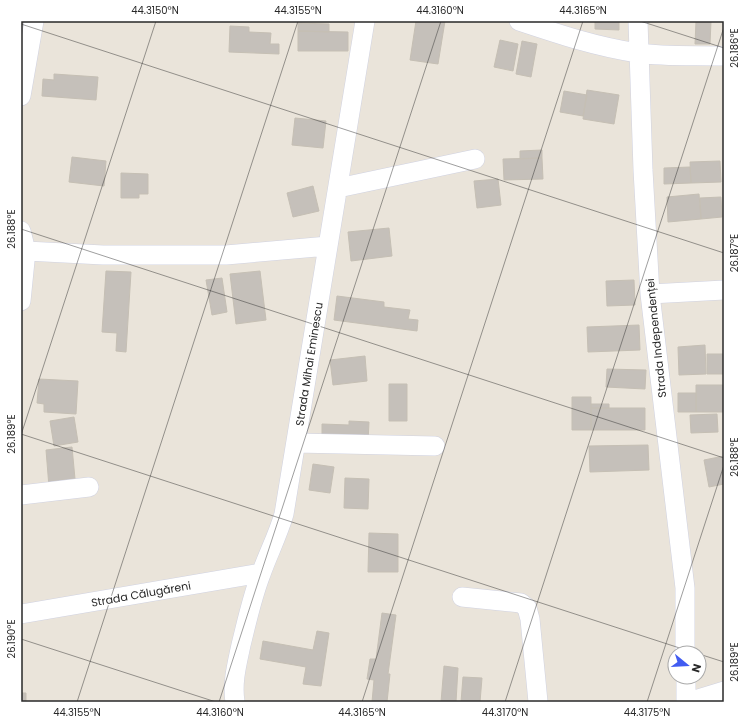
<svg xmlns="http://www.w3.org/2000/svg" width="745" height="723" viewBox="0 0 745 723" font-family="Poppins,sans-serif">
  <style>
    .building { fill: #c5c0ba; stroke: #c5bfb4 }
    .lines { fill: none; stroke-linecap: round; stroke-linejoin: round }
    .minor-casing { stroke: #d0d2e1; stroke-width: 20 }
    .minor { stroke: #fff; stroke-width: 19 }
    .ticks { fill: none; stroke: #282828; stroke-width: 1; stroke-opacity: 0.45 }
    .labels { text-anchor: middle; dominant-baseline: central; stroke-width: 3; stroke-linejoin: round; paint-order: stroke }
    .street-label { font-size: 11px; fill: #282828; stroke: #fff }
    .neatline { fill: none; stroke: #282828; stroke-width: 1.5 }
    .ticks-label { font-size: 10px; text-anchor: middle; fill: #282828 }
  </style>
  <rect width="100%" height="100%" fill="#eae4da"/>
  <path class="building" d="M416 21H445L438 64 410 60Z
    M595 21H619V30L595 29Z
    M696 21H711L710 44H695Z
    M298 23 329 24V32L298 31Z
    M230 26 249 27V32L271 33 270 44H279V54L229 52Z
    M298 31 348 32V51H298Z
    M500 40 518 44 513 71 494 67Z
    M522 41 537 44 531 77 516 74Z
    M54 74 98 77 96 100 42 96 43 79 54 80Z
    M587 90 619 95 614 124 583 119Z
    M564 91 587 95 583 116 560 112Z
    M295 118 326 121 323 148 292 145Z
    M542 150V158L520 159V151Z
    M72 157 106 161 104 186 69 182Z
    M542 158 543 179 504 180 503 159Z
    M720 161 721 182 691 183 690 162Z
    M690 167 691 183 664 184V168Z
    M121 173 148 174V194H139V198H121Z
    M498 179 501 205 477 208 474 181Z
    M313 186 319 211 293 217 287 193Z
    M699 194 701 219 668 222 667 197Z
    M721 197 722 217 701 219 700 198Z
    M389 228 392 256 351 261 348 232Z
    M106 271 131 272 126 352 116 351 117 333 102 332Z
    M260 271 266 320 236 324 230 274Z
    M222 278 227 312 212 315 206 280Z
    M634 280 635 305 607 306 606 281Z
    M337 296 384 302V307L410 310 408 319 418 320 417 331 334 320Z
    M639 325 640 350 588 352 587 327Z
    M705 345 706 374 679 375 678 347Z
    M707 354H724V374H707Z
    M365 356 367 381 333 385 330 360Z
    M607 369 646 370 645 389 606 387Z
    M39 379 78 381 76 414 44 412V404L37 403Z
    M389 384H407V421H389Z
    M696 385H724V412H696Z
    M678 393H696V412H678Z
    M572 397H591V430H572Z
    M591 404H609V408H591Z
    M591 408H645V430H591Z
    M717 414 718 432 691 433 690 415Z
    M74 417 78 442 54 446 50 421Z
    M349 421 369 422 368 442 322 441V424L349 425Z
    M648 445 649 470 590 472 589 446Z
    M72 447 75 479 63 480 64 486 49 487 46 450Z
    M724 456V484L709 487 704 460Z
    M313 464 334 467 330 493 309 490Z
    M345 478 369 479 368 509 344 508Z
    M369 533 398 534V572H368Z
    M382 613 396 615 388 674H390L387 702H372L374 680 367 679 370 659H376Z
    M317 631 329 633 321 686 303 684 306 667 260 659 263 641 313 650Z
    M444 666 458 668 456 702H441Z
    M463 677 482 678 480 702H461Z
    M21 693H26V702H21Z"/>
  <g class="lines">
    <g class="minor-casing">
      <path id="minor" d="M519 21C558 34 597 47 638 53 666 57 696 55 724 56
        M638 21 643 170 650 294 685 588V653
        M21 96 34 21
        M338 188 475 159
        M21 231 26 251 21 301
        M26 251 103 255H226L328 246
        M650 294 724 290
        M296 443 435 446
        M21 495 89 487
        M462 597 521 603 527 608 530 619 538 702
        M21 614 261 573
        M686 677V702
        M235 702C232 682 237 664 241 645 247 621 252 597 261 574 268 554 278 535 284 514L365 21
        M688 702 724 691"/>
    </g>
    <use href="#minor" class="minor"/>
  </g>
  <path class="ticks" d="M640 21 724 48M21 24 724 253M21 229 724 458M21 434 695 653M21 435 156 21M21 639 216 702M699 654 724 662M77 702 298 21M219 702 441 21M362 702 583 21M505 702 724 27M647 702 724 465"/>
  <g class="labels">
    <g class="street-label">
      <text transform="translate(656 338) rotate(-96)">Strada Independenței</text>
      <text transform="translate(309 364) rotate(-81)">Strada Mihai Eminescu</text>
      <text transform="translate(141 594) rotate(-10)">Strada Călugăreni</text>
    </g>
  </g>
  <rect width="745" height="723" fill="none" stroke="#ffffff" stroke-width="44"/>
  <g transform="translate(687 665) rotate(108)"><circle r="19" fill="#ffffff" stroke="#a9a9a9"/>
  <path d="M0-3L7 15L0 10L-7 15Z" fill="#415cf1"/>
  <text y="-6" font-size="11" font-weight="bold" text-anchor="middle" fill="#282828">N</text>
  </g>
  <rect x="22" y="22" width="701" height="679" class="neatline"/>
  <g class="ticks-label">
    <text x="155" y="14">44.3150°N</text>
    <text x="298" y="14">44.3155°N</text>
    <text x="440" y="14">44.3160°N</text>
    <text x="583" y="14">44.3165°N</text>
    <text transform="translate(734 48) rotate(-90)" y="4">26.186°E</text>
    <text transform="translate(11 229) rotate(-90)" y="4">26.188°E</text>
    <text transform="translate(734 253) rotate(-90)" y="4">26.187°E</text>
    <text transform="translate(11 434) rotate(-90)" y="4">26.189°E</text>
    <text transform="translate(734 457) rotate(-90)" y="4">26.188°E</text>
    <text transform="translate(11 639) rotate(-90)" y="4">26.190°E</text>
    <text transform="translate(734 662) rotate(-90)" y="4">26.189°E</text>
    <text x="77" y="716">44.3155°N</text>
    <text x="220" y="716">44.3160°N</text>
    <text x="362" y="716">44.3165°N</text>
    <text x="505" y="716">44.3170°N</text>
    <text x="647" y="716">44.3175°N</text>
  </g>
</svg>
